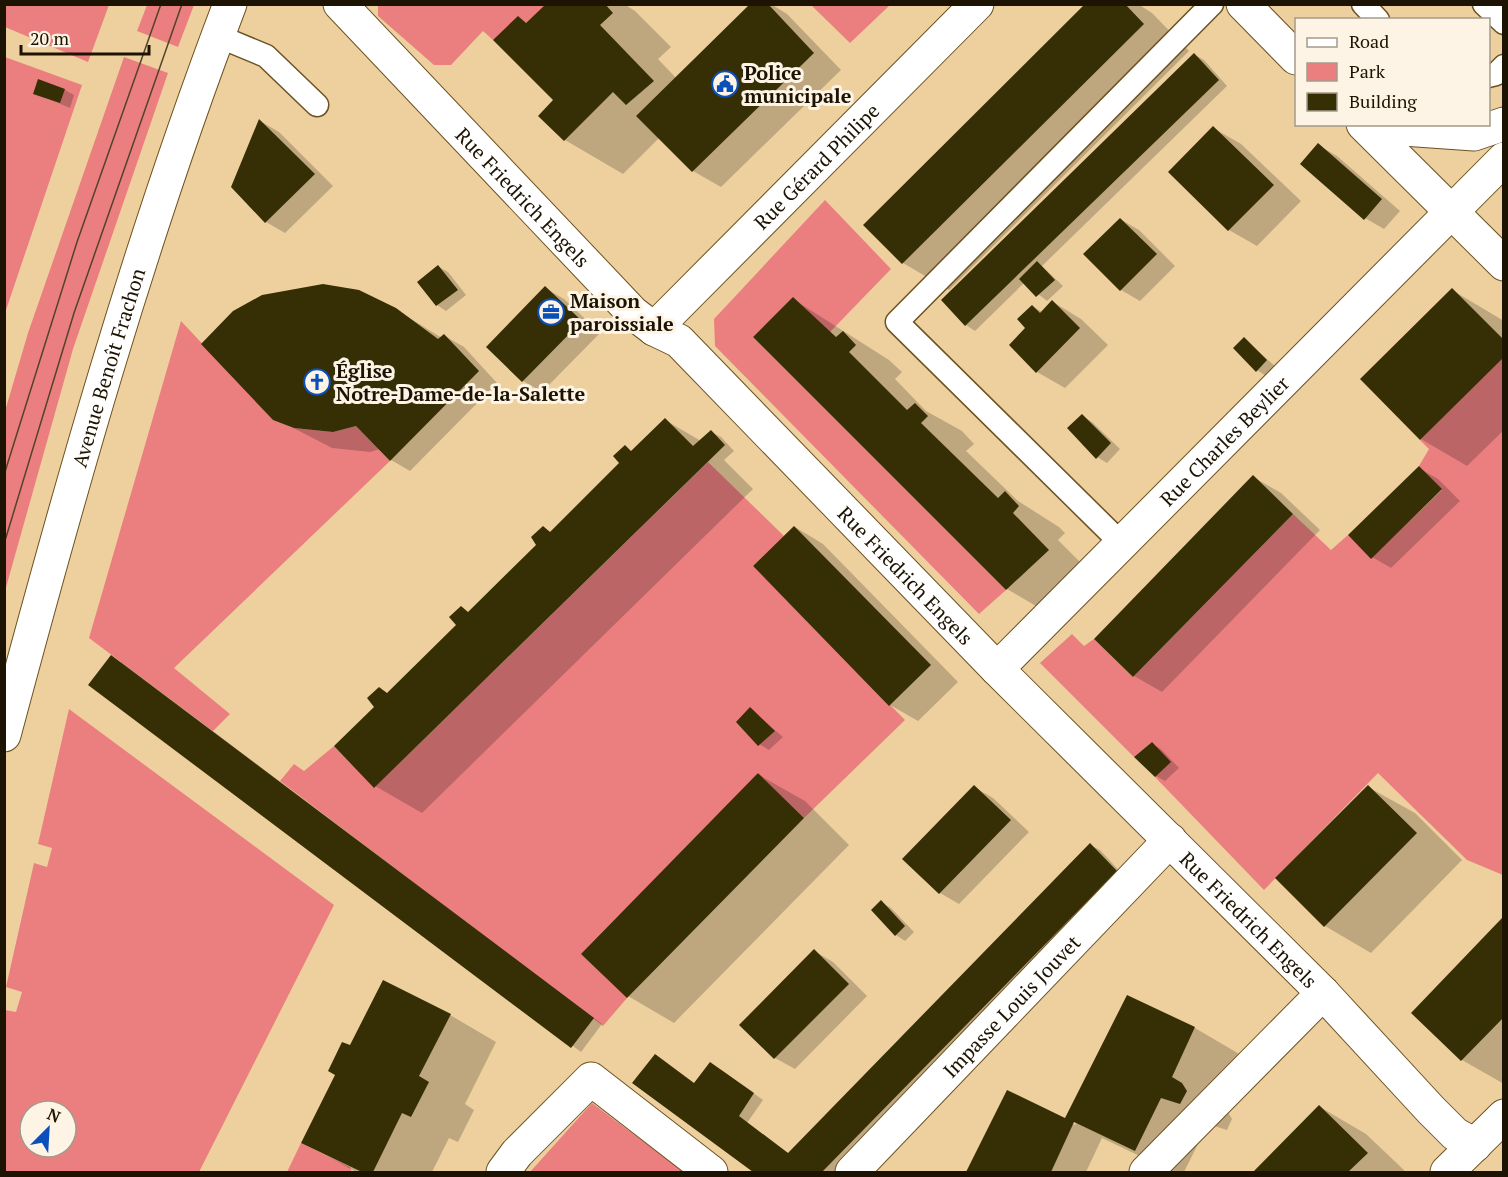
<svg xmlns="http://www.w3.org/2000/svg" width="1508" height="1177" viewBox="0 0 1508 1177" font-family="'PT Serif',serif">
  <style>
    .green { fill: #eb7f80; fill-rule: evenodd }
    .shadow { fill: #0003 }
    .building { fill: #362f05 }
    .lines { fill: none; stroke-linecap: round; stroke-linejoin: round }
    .service-casing { stroke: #6c5222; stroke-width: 25 }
    .minor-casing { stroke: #6c5222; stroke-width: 35 }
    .tertiary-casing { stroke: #6c5222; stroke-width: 35 }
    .service { stroke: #fff; stroke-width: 22 }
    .minor { stroke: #fff; stroke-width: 33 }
    .tertiary { stroke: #fff; stroke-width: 33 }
    .tram { stroke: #52432a; stroke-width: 1.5 }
    .labels { text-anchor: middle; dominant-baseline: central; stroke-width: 6; stroke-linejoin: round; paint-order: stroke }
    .poi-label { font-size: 20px; font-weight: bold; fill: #1d1302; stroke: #fdf4e5; text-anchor: start }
    .street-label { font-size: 20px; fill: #1d1302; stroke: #fdf4e5 }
  </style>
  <rect width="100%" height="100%" fill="#eed09e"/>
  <path class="green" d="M4 5 5 4 109 5 88 62 5 27Z
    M147 5H194L178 47 137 31Z
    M378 5H546L526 23 493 40 483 31 451 65H434L378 16Z
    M811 5H890L850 43Z
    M5 57 82 85 5 313Z
    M124 57 168 73 73 349 5 591V411L28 333Z
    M825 200 891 269 830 332 793 298 753 337 1006 590 979 614 715 346 714 319Z
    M181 321 273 419 294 428 333 432 356 426 390 461 174 668 230 714 213 731 89 638Z
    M1503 357V875L1467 860 1378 773 1264 890 1155 777 1152 742 1134 757 1040 663 1072 634 1084 646 1094 639 1133 677 1293 514 1331 550 1348 535 1371 558 1442 490 1419 466 1429 449 1420 440Z
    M708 462 784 536 753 566 905 720 804 818 758 773 627 998 603 1026 280 781 294 764 304 771 334 746 375 787Z
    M69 709 334 905 199 1172H5V1010L16 1012 22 992 6 987 34 863 47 867 52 848 38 844ZM30 1111H66V1147H30Z
    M592 1103 684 1172H530Z
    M301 1143 350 1167 352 1172H287Z"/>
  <path class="shadow" d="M548 4H624L635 11 671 47 658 59 676 78 752 4H771L787 14 841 70 721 187 693 171 659 138 623 174 565 140 555 100 518 18 528 24Z
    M1087 4H1138L1152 13 1189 51 949 290 903 263 865 225Z
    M1195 55 1204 60 1227 86 1042 266 1063 286 1047 301 1024 283 975 331 966 325Z
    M65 90 74 95 70 108 35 93Z
    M260 121 279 132 333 186 285 233 266 222Z
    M1213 128 1241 144 1301 201 1257 246 1229 230 1170 172Z
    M1318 145 1337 156 1400 211 1384 229 1365 218Z
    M1120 219 1139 230 1175 266 1140 301 1121 290Z
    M439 267 448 272 466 295 446 311 437 305Z
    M545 288 564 299 600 333 542 392 523 381Z
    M1452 290 1504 321V430L1467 466 1421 439Z
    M793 299 889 360 902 372 895 379 926 411 962 431 974 444 966 451 1018 501 1059 527 1065 533 1058 540 1095 577 1053 616 1007 589 755 337Z
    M1053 302 1081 319 1108 345 1065 388 1037 372 1027 328 1032 306 1042 312Z
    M395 309 442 338 445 336 464 347 497 383 410 471 391 460 380 449 370 452 332 448 274 418Z
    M1244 339 1275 366 1266 376 1257 370Z
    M1082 416 1092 422 1120 449 1107 463 1097 457Z
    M665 420 701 441 711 432 721 437 734 451 724 460 753 489 422 813 375 786 388 694 538 546 543 528 551 532 621 463 625 447 632 452Z
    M1419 468 1438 479 1460 501 1391 568 1372 557Z
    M1253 477 1281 493 1320 530 1162 692 1134 676Z
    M795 527 823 544 958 682 918 721 890 705Z
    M121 662 602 1024 581 1052 90 685Z
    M750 709 783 737 769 750 759 744Z
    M1152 744 1161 749 1179 768 1165 781 1156 776Z
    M759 775 805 801 849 845 674 1023 628 996Z
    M974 787 993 798 1029 832 959 904 940 893 904 859Z
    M1368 787 1415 813 1462 860 1371 953 1325 926Z
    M1090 845 1100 850 1125 877 836 1172H756L634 1083 695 1084 720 1069 763 1100 747 1123 789 1154Z
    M881 902 891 908 914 932 905 941 896 935Z
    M1503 920 1504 921V1084L1462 1060 1414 1013Z
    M814 951 833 962 867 996 795 1069 775 1058Z
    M1127 997 1195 1028 1241 1055 1228 1112 1232 1119 1227 1130 1208 1124 1184 1172H1173L1102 1138 1086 1172H967L1008 1092 1075 1125 1076 1123 1067 1118Z
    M450 1015 496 1042 465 1104 474 1110 458 1142 449 1138 432 1172H356L303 1142 351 1047Z
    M1320 1107 1366 1134 1406 1172H1255Z"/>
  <path class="building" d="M546 4H605L613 13 600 25 654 81 626 105 613 92 564 141 538 116 553 100 493 40 518 16 526 23Z
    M750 4H768L814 53 692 172 636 116Z
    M1085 4H1125L1144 24 902 264 863 225Z
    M1194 53 1219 80 965 326 941 300Z
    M38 79 65 89 60 103 33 94Z
    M259 119 315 174 265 223 231 187Z
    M1213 126 1274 185 1228 231 1168 172Z
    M1318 143 1382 199 1364 220 1300 164Z
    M1120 218 1157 254 1120 291 1083 254Z
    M1037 261 1055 280 1036 297 1019 279Z
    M438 265 458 290 436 306 417 282Z
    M323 284 359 290 396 308 438 339 444 334 479 371 390 461 356 426 333 432 294 428 273 420 201 344 233 311 262 295Z
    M545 286 582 321 522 382 486 347Z
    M1452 288 1504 340V357L1420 440 1360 379Z
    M793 297 836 337 843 331 856 345 849 352 907 410 915 403 928 416 921 423 998 498 1005 491 1019 506 1013 513 1049 550 1006 590 753 337Z
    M1052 300 1080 328 1036 373 1009 345 1025 328 1017 319 1032 305 1040 313Z
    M1244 337 1267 360 1256 372 1233 348Z
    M1082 414 1111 443 1096 459 1067 428Z
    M665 418 693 446 711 430 725 445 374 788 334 746 374 707 367 698 379 687 387 693 456 625 449 617 461 606 468 612 536 545 531 537 543 526 550 532 619 463 613 456 625 445 631 451Z
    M1419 466 1442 489 1371 559 1348 535Z
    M1253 475 1293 514 1133 677 1094 639Z
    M794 526 931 665 889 706 753 566Z
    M111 655 594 1018 571 1048 88 685Z
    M750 707 775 731 758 746 736 722Z
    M1152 742 1171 762 1155 777 1134 757Z
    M758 773 804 818 627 998 581 954Z
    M974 785 1011 820 939 894 902 859Z
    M1368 785 1417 833 1324 927 1275 878Z
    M1090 843 1117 871 822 1172H753L632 1083 655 1054 694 1083 710 1062 754 1093 739 1116 788 1153Z
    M881 900 905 926 895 936 871 910Z
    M1502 918 1504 1017 1461 1061 1411 1013Z
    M814 949 849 984 774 1059 739 1025Z
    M383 980 451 1014 419 1076 429 1082 411 1117 402 1113 373 1172H362L301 1143 335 1075 328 1071 342 1042 350 1045Z
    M1127 995 1195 1027 1172 1077 1182 1083 1187 1091 1180 1104 1161 1098 1135 1151 1074 1122 1051 1172H966L1007 1090 1065 1118Z
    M1319 1105 1368 1153 1348 1172H1253Z"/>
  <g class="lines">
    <g class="service-casing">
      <path id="service" d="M1363 4 1378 20
        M1484 4 1504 23
        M218 36 266 56 317 105
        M1488 76 1496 74 1504 66
        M1121 543 897 322 1212 4"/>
    </g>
    <g class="minor-casing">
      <g id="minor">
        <path id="s1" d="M340 4 633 313 654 329 679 341 997 669 1323 993 1431 1110 1455 1134 1475 1145"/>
        <path d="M1389 124 1403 129 1474 134 1504 124"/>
        <path id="s2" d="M654 329 977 4"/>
        <path id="s3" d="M997 669 1504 159"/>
        <path d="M503 1172 517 1153 591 1079 711 1172"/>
        <path id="s4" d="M852 1172 1170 840"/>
        <path d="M1146 1172 1323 993"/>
        <path d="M1447 1172 1504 1116"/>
      </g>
    </g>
    <g class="tertiary-casing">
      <g id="tertiary">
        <path d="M1243 4 1296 58"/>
        <path d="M1363 124 1504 264"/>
        <path id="s5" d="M4 735C70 488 139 243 230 4"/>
      </g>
    </g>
    <use href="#service" class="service"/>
    <use href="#minor" class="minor"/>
    <use href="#tertiary" class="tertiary"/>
    <path class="tram" d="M4 475 77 242 161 4
      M4 544 74 313 182 4"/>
  </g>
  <defs>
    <g id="civic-ring" transform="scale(1.35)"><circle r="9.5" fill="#fdf4e5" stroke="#0b50ba" stroke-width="1.5"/><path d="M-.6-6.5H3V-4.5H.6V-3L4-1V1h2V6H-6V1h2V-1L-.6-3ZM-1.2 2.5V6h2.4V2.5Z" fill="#0b50ba"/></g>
    <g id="office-ring" transform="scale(1.35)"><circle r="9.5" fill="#fdf4e5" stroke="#0b50ba" stroke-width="1.5"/><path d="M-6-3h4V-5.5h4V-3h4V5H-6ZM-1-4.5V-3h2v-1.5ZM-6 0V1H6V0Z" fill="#0b50ba"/></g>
    <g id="church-ring" transform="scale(1.35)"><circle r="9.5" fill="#fdf4e5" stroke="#0b50ba" stroke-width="1.5"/><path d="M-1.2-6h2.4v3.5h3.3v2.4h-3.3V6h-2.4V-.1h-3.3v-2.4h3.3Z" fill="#0b50ba"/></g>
  </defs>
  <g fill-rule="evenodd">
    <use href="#civic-ring" x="725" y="84"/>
    <use href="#office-ring" x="551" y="312"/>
    <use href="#church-ring" x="317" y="382"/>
  </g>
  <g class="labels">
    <g class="poi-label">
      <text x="744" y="72">Police<tspan x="744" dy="23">municipale</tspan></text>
      <text x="570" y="300">Maison<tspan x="570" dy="23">paroissiale</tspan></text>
      <text x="336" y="370">Église<tspan x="336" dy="23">Notre-Dame-de-la-Salette</tspan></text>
    </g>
    <g class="street-label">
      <text stroke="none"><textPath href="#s2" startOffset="230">Rue Gérard Philipe</textPath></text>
      <text stroke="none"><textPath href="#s1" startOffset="266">Rue Friedrich Engels</textPath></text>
      <text stroke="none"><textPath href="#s5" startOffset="382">Avenue Benoît Frachon</textPath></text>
      <text stroke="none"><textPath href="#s3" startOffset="322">Rue Charles Beylier</textPath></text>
      <text stroke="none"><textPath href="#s1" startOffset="806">Rue Friedrich Engels</textPath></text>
      <text stroke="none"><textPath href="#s1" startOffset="1292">Rue Friedrich Engels</textPath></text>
      <text stroke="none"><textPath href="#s4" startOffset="230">Impasse Louis Jouvet</textPath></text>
    </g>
  </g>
  <rect width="1508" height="1177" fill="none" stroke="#1d1302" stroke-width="12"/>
  <rect x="1295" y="18" width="195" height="108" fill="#fdf4e5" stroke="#a39a8a" stroke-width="1.5"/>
  <rect x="1307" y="38" width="30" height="9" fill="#ffffff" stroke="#a39a8a" stroke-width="1.5"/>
  <text x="1349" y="48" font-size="18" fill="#1d1302">Road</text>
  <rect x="1307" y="63" width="30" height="18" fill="#eb7f80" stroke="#a39a8a" stroke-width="1.5"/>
  <text x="1349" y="78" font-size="18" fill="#1d1302">Park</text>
  <rect x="1307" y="93" width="30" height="18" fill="#362f05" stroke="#a39a8a" stroke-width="1.5"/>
  <text x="1349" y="108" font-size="18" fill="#1d1302">Building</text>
  <g transform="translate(48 1129) rotate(24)"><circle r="28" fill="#fdf4e5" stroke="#a39a8a" stroke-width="1.5"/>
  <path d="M0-4.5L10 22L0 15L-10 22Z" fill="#0b50ba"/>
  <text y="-9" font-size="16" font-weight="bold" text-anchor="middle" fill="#1d1302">N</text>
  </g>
  <path d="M21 45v9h128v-9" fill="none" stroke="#1d1302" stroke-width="3"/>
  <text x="30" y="45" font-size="18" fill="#1d1302" stroke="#fdf4e5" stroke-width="4.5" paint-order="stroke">20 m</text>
</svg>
